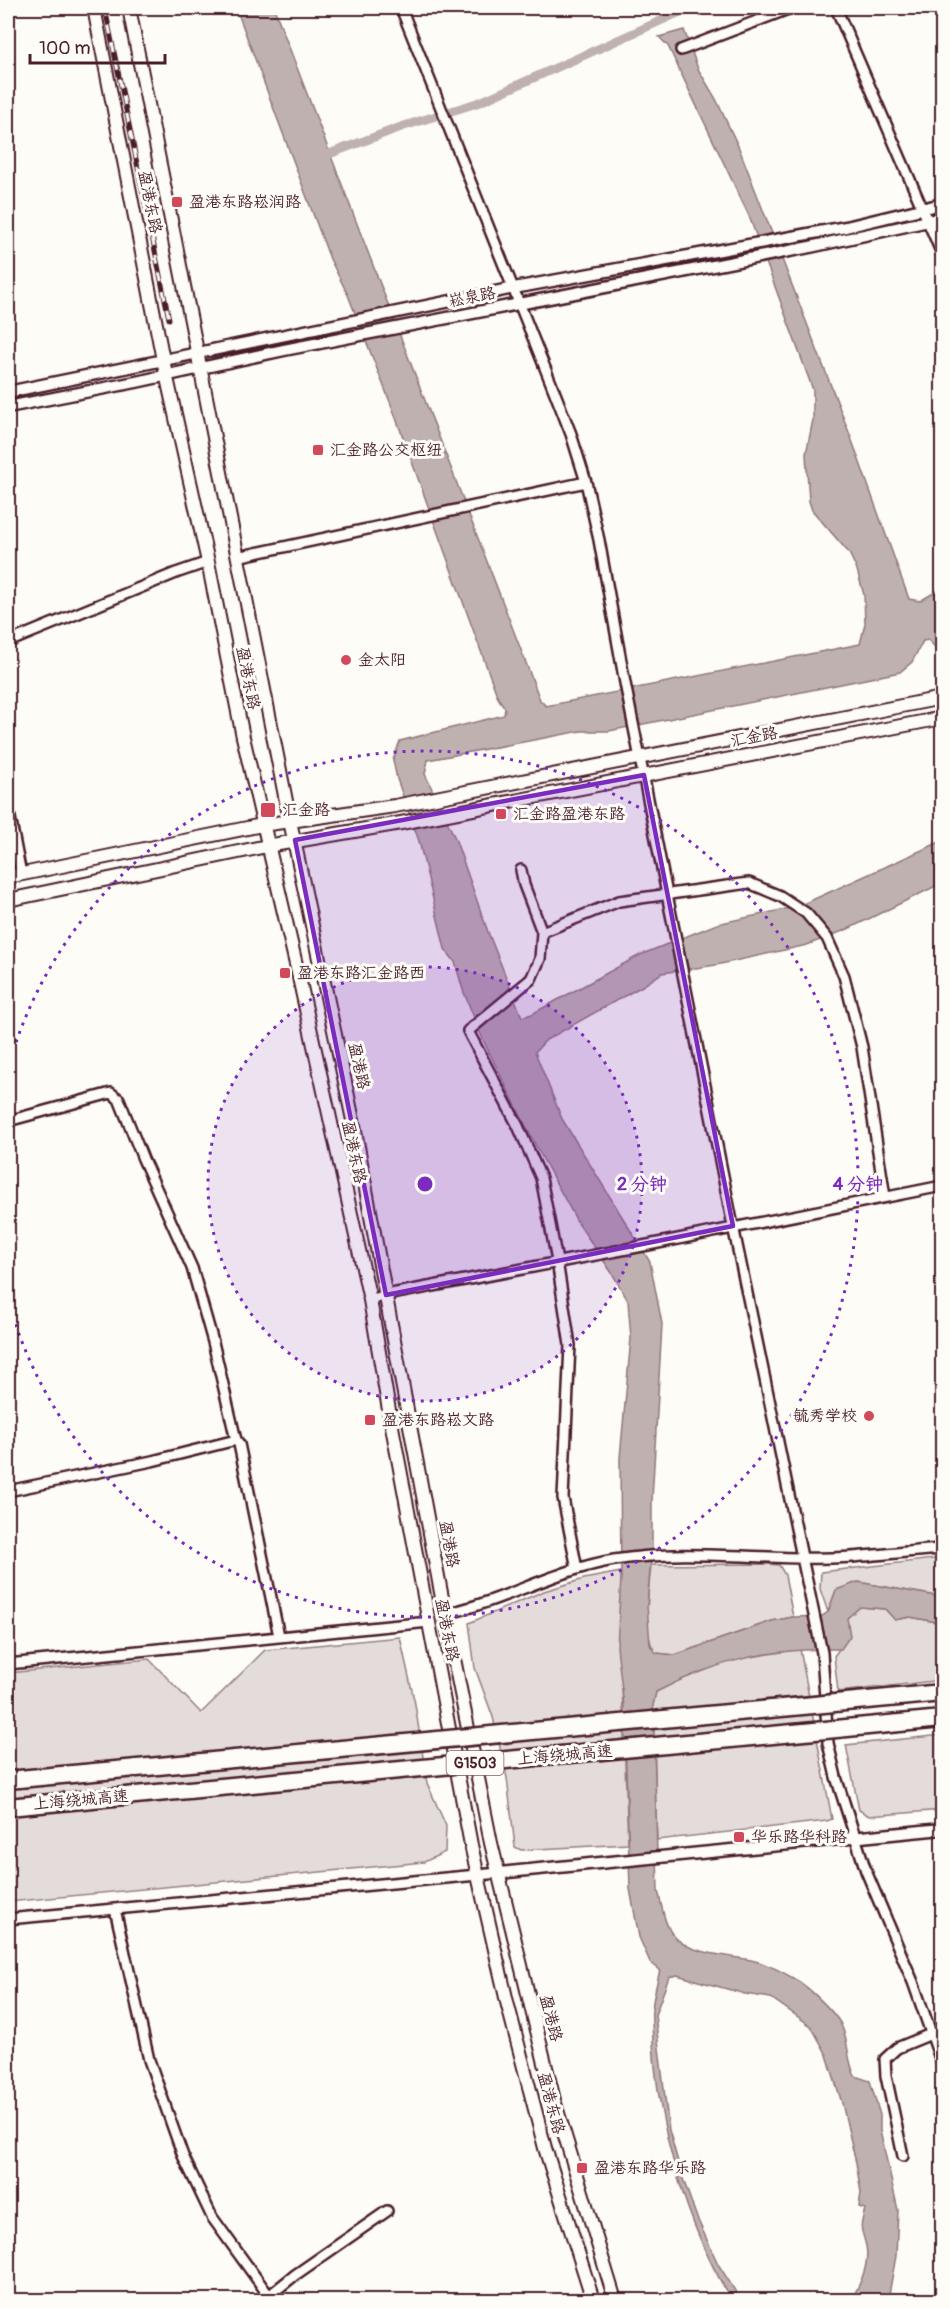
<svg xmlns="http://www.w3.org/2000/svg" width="950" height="2308" viewBox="0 0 950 2308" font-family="Pangolin,'LXGW WenKai TC',sans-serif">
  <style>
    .green { fill: #e3dcda; stroke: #967e82; stroke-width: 1.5 }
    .water { fill: #c0b1b1; stroke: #91777b; stroke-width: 1.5 }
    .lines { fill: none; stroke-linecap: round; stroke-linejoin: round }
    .canal { stroke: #c0b1b1; stroke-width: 9 }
    .minor-casing { stroke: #4a1f2b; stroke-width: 14 }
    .tertiary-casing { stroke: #4a1f2b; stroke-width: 15 }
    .secondary-casing { stroke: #4a1f2b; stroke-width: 16 }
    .minor { stroke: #fdfcf7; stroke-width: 9 }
    .tertiary { stroke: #fdfcf7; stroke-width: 10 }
    .secondary { stroke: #fdfcf7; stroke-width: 12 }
    .rail-casing { stroke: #4a1f2b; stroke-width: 5 }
    .rail { stroke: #fdfcf7; stroke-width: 3; stroke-dasharray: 9; stroke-linecap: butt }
    .motorway-bridge-casing { stroke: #4a1f2b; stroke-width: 21; stroke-linecap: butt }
    .motorway-bridge { stroke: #fdfcf7; stroke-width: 16 }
    .marked { fill: #7b2cbf; fill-opacity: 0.2; stroke: #7b2cbf; stroke-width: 4.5; stroke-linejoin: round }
    .ring { fill: none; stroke: #7b2cbf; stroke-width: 3; stroke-dasharray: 3 6 }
    .poi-dot { fill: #d1495b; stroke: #fdfcf7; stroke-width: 2 }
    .labels { text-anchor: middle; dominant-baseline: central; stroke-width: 6; stroke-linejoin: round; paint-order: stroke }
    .shield { fill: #fdfcf7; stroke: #806168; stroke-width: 1.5 }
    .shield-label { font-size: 15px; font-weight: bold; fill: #4a1f2b }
    .street-label { font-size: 16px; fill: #4a1f2b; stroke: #fdfcf7 }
    .poi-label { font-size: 16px; fill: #4a1f2b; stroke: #fdfcf7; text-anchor: start }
    .centre { fill: #7b2cbf; stroke: #fdfcf7; stroke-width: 3 }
    .ring-label { font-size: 18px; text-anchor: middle; font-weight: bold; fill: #7b2cbf; stroke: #fdfcf7; stroke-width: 6; stroke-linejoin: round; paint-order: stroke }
  </style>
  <rect width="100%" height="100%" fill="#fdfcf7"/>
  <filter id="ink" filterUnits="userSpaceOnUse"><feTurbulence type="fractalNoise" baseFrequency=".0167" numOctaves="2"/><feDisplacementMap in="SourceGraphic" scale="12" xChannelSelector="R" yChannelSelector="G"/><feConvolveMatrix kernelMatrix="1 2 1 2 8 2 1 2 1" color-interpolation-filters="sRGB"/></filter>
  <g filter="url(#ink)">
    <path class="green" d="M942 1558V1597L858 1582 836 1590 828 1612 820 1589 821 1572Z
      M766 1564 779 1565 785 1575 793 1617 772 1621 675 1655 656 1653C641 1633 649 1590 651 1565Z
      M621 1572 622 1684 628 1844 521 1850 515 1847 507 1778 493 1717 475 1668 469 1623 544 1591 584 1579Z
      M860 1607 885 1609 895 1620 910 1617 942 1623V1680L838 1692 834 1656 849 1636 847 1618Z
      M400 1637 415 1704 427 1783 446 1826 445 1852 424 1862 8 1902V1673L149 1659 201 1713 265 1650Z
      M800 1649 832 1819 827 1821 657 1840 653 1705 656 1692 678 1681 732 1660Z
      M942 1735V1810L869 1816 859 1810 846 1745Z"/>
    <path class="water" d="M236 8H274L526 663 540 700 546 706 860 644 865 624 864 595 857 570 849 553 812 510 809 501 806 454 813 420V390L749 216 668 46 659 37 684 30 698 69 716 99 739 148 850 435 909 599 920 601 942 588V660L936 648 928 640 923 641 912 662 900 672 609 731H581L428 760 425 774 455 838 488 932 522 1017 532 1014 640 955 717 924 799 906 942 841V883L848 929 807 945 716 965 662 973 644 985 546 1040 535 1052 562 1119 650 1262 662 1324 652 1500V1547L647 1605 650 1645 656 1653 675 1655 772 1621 793 1617 822 1616 828 1612 836 1590 858 1582 942 1597V1623L910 1617 895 1620 885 1609 860 1607 847 1618 850 1636 841 1649C772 1648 717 1660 656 1692L653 1705 658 1891C662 1905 664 1924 673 1935 689 1955 728 1955 751 1960 765 1963 785 1973 798 1981 809 1988 838 2015 842 2027 849 2043 847 2061 855 2076L870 2081 880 2115V2131L898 2210 896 2256 888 2300H851C860 2285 870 2265 866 2246 861 2225 859 2232 865 2209L859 2207 861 2192 856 2163 842 2103 827 2055 811 2026 771 1998 745 1994 677 1975 669 1977 655 2015 669 2130 682 2176 697 2218 718 2264 741 2300H732C687 2229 658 2126 653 2043 653 2032 651 2021 652 2010 653 1997 657 1983 660 1970L650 1962 639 1937 630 1889 624 1707 617 1647 621 1578 620 1458 631 1338 628 1301 612 1273 578 1223 538 1150 483 1040 463 990 455 962 445 949 419 841 397 779 393 760 400 741 504 715 505 708 498 698 392 407 348 295 330 259Z"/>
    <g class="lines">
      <path class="canal" d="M321 157 401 127 480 102 689 8"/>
      <g class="minor-casing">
        <path id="minor" d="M401 8 553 388 571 434 586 482 599 540 625 683 733 1226 822 1653 828 1743 836 1777 866 1871 913 1982 942 2064
          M836 8 942 254
          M681 50 791 8
          M237 557 586 482
          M8 642 176 573 208 562
          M8 807 21 874
          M521 870 524 885 542 932 540 959 531 979 468 1031 518 1126 541 1178 557 1261 570 1345 563 1498 577 1569
          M542 932 619 901 749 883 780 896 806 913 827 938 844 976 862 1047 885 1197
          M8 1121 111 1093 119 1099 143 1159 192 1268 213 1342 236 1440 239 1444 279 1636
          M370 1300 386 1295 648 1245 942 1186
          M8 1491 152 1461 236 1440
          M445 1614C504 1601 555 1570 614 1560 676 1550 740 1557 801 1558 848 1560 896 1552 942 1549
          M8 1664 429 1622
          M115 1909 149 2060 183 2156 212 2217 272 2300
          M8 1919 499 1873
          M903 2156 886 2076 885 2059 897 2048 931 2034
          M265 2299 295 2275 387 2211"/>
      </g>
      <g class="tertiary-casing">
        <path id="tertiary" d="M8 392 514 288 846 227 942 204
          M8 407 136 382 284 350 810 247 942 218
          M499 1873 942 1829"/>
      </g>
      <g class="secondary-casing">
        <path id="secondary" d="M94 8 163 360 208 562 243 737 298 973 370 1300 390 1416 471 1845 507 2002 545 2148 593 2300
          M129 8 290 821 354 1125 445 1614 491 1843 554 2100 615 2300
          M8 877 262 825 395 806 942 698
          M8 900 267 846 401 823 942 718"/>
      </g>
      <use href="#minor" class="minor"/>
      <use href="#tertiary" class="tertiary"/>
      <use href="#secondary" class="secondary"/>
      <g class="rail-casing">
        <path id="rail" d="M105 8 169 319"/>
      </g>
      <use href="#rail" class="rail"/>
      <g class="motorway-bridge-casing">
        <path id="motorway-bridge" d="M8 1780 942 1693
          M8 1807 942 1719"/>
      </g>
      <use href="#motorway-bridge" class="motorway-bridge"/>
    </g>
  </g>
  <path class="marked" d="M644 775 733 1226 386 1295 295 840Z"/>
  <circle cx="425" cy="1184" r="217" fill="#7b2cbf" fill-opacity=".12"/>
  <g class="ring">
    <circle cx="425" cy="1184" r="217"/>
    <path d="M8 1068A433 433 0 1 1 8 1300"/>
  </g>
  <g class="poi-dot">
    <rect x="171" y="196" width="12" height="12" rx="3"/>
    <rect x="312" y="444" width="12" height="12" rx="3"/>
    <circle cx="346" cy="660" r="6"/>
    <rect x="260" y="802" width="16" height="16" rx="3"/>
    <rect x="495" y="808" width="12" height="12" rx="3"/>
    <rect x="279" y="967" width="12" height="12" rx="3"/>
    <circle cx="869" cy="1416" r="6"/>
    <rect x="364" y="1414" width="12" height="12" rx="3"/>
    <rect x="733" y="1831" width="12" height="12" rx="3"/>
    <rect x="576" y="2162" width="12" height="12" rx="3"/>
  </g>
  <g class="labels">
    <rect class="shield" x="446.5" y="1751" width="57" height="24" rx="4.5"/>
    <g class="shield-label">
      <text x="475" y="1763">G1503</text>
    </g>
    <g class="street-label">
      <text transform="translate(150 202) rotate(79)">盈港东路</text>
      <text transform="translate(472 297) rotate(-11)">崧泉路</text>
      <text transform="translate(248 678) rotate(79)">盈港东路</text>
      <text transform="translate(754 737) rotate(-11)">汇金路</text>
      <text transform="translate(359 1066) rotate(78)">盈港路</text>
      <text transform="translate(354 1152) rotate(78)">盈港东路</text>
      <text transform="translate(449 1544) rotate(80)">盈港路</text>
      <text transform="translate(447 1630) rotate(79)">盈港东路</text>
      <text transform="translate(565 1755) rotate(-5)">上海绕城高速</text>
      <text transform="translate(81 1800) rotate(-5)">上海绕城高速</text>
      <text transform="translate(551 2018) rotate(76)">盈港路</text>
      <text transform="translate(551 2103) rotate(75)">盈港东路</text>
    </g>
    <g class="poi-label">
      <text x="189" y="202">盈港东路崧润路</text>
      <text x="330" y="450">汇金路公交枢纽</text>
      <text x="358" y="660">金太阳</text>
      <text x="282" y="810">汇金路</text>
      <text x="513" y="814">汇金路盈港东路</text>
      <text x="297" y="973">盈港东路汇金路西</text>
      <text x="857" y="1416" text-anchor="end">毓秀学校</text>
      <text x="382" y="1420">盈港东路崧文路</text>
      <text x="751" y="1837">华乐路华科路</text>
      <text x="594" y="2168">盈港东路华乐路</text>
    </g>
  </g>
  <circle cx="425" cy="1184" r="9" class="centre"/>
  <g class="ring-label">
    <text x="642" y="1190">2 分钟</text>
    <text x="858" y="1190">4 分钟</text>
  </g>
  <rect width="950" height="2308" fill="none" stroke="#fdfcf7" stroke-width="30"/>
  <rect x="15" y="15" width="920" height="2278" fill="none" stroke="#4a1f2b" stroke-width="2" filter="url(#ink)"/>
  <path d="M30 54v9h135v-9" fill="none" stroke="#4a1f2b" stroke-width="3"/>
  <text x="39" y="54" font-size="18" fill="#4a1f2b" stroke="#fdfcf7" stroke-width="4.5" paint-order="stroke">100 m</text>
</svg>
